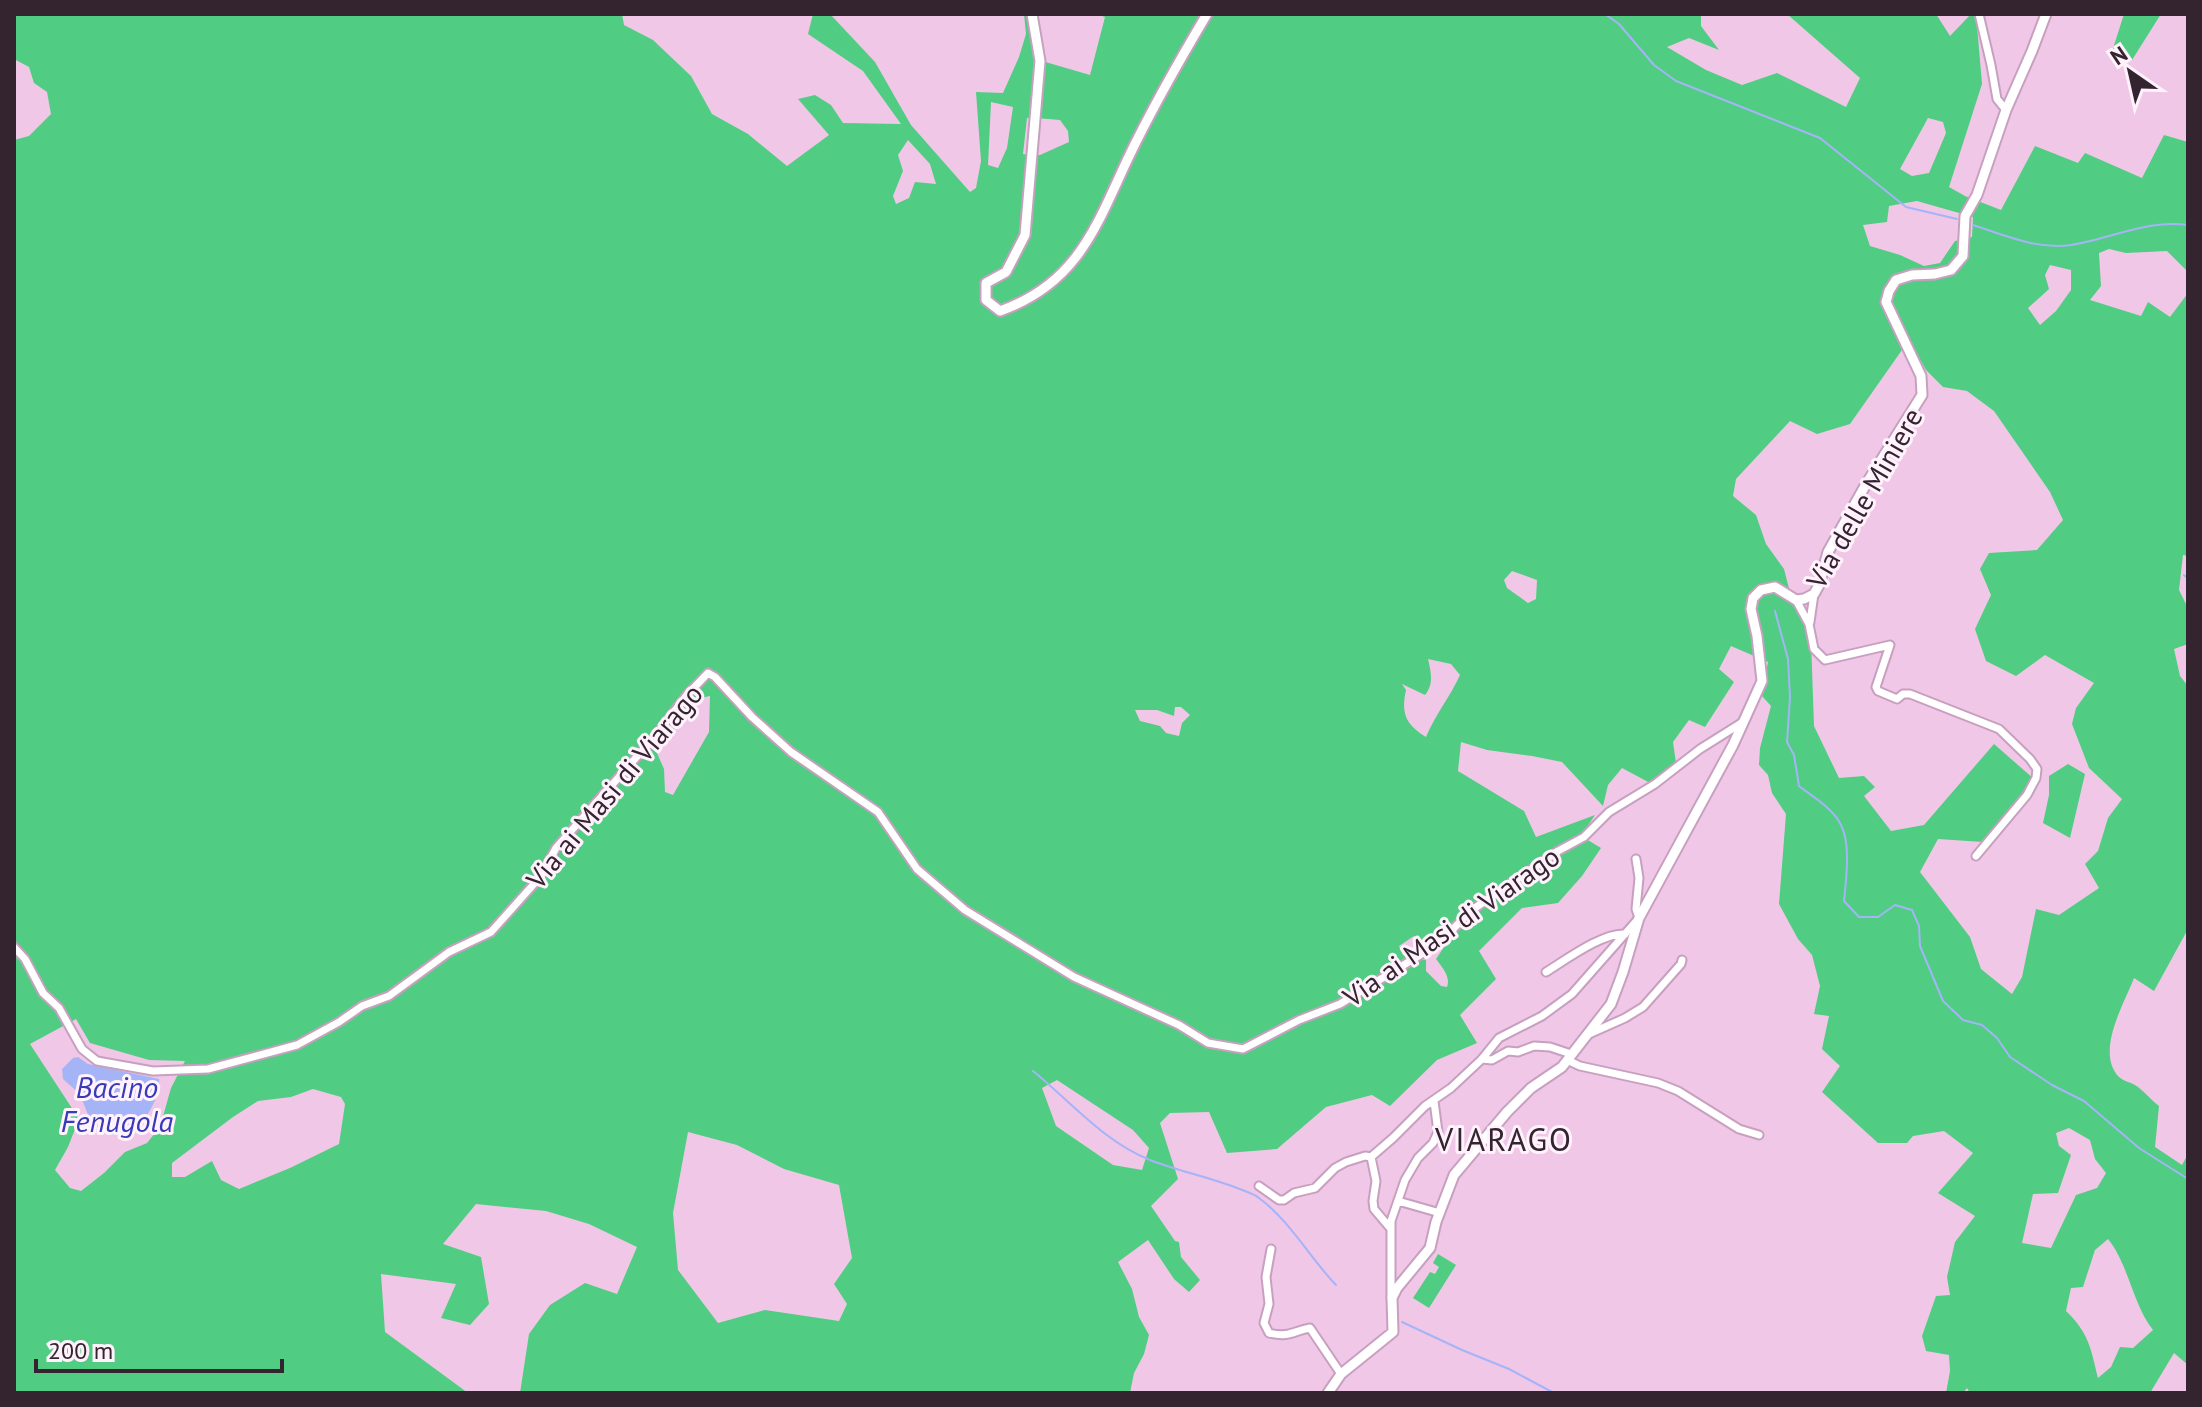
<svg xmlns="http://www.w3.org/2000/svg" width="2202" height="1407" viewBox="0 0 2202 1407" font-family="'PT Sans',sans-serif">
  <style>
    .green { fill: #50cd82; fill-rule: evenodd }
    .water { fill: #a5b4f7 }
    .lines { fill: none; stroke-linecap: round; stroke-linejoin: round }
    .stream { stroke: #a5b4f7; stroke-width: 2 }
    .minor-casing { stroke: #c8a0bf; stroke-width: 11 }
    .tertiary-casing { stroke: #c8a0bf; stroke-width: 13 }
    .minor { stroke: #fff; stroke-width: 7 }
    .tertiary { stroke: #fff; stroke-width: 9 }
    .labels { text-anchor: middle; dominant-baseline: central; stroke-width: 6; stroke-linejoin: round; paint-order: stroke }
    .street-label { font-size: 28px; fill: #342430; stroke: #fff2fc }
    .water-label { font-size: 30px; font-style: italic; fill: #383bb8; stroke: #fff2fc }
    .quarter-label { font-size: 32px; letter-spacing: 2px; fill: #342430; stroke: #fff2fc }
  </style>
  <rect width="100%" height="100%" fill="#f0c7e7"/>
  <path class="green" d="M14 14H622L624 25 653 40 691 76 712 114 748 134 787 166 829 135 798 99 815 95 831 105 843 123 901 124 863 71 808 34 813 14H830L875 62 911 125 970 192 976 188 981 161 976 92 1003 93 1019 57 1026 34 1024 14H1030L1033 58 1037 59 1032 118H1027L1023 154 1029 155 1023 235 1005 271 984 282 985 301 1000 313 1026 303 1085 250 1135 146 1209 14H1294L1295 16 1301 14H1701V26L1719 50 1689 38 1667 47 1706 70 1742 85 1777 73 1846 107 1860 78 1787 14H1936L1950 36 1971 14H1976L1982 84 1949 187 1965 196 2001 210 2035 146 2078 163 2085 153 2142 178 2164 135 2188 142V272L2167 251 2126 253 2109 249 2099 253 2101 286 2090 300 2141 316 2148 302 2170 317 2188 293V556L2183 555 2179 590 2188 608V644L2174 649 2180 676 2188 686V929L2154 991 2134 978C2124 1004 2095 1052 2119 1077 2123 1081 2130 1082 2135 1085 2142 1089 2151 1100 2159 1106L2155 1147 2182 1165 2188 1154V1365L2174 1353 2150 1393H1970L1967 1388 1963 1393H1946L1950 1371 1949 1355 1926 1351 1922 1336 1936 1296 1950 1295 1947 1277 1955 1242 1975 1216 1938 1193 1973 1153 1944 1131 1913 1136 1907 1143H1878L1822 1092 1840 1066 1822 1049 1829 1016 1814 1014 1820 986 1812 955 1798 939 1779 904 1786 814 1772 793 1768 775 1759 765 1760 748 1771 706 1762 696 1768 662 1731 646 1719 669 1734 682 1705 727 1689 720 1673 742 1676 763 1652 784 1622 768 1608 785 1603 806 1562 762 1532 756 1487 750 1461 742 1458 771 1524 811 1536 837 1595 815 1581 836 1601 848 1582 876 1558 903 1522 908 1479 951 1496 979 1460 1015 1477 1043 1437 1060 1390 1106 1372 1095 1326 1107 1277 1149 1227 1153 1209 1112 1170 1113 1160 1123 1178 1179 1151 1206 1175 1241 1179 1242 1181 1257 1200 1280 1189 1292 1174 1279 1148 1240 1118 1262 1132 1289 1139 1317 1149 1335 1144 1354 1134 1373 1130 1393H520L529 1334 550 1305 585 1283 617 1294 637 1247 589 1224 546 1211 476 1204 443 1244 481 1257 489 1304 470 1325 441 1318 456 1284 381 1274 385 1332 468 1393H14V140L29 136 51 114 47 92 34 83 29 67 14 59ZM991 102 1013 107 1007 148 998 168 988 165ZM1928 118 1943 122 1946 133 1929 173 1912 176 1900 169ZM908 140 930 164 936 184 915 182 909 198 896 204 893 196 903 171 898 155ZM1917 201 1973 217 1972 237 1955 241 1940 263 1924 266 1900 255 1870 246 1863 225 1887 222 1889 206ZM2050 265 2071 270V290L2056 311 2040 325 2028 308 2049 289 2045 275ZM1909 340 1926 370 1943 387 1967 391 1994 411 2050 492 2063 520 2037 550 1989 553 1980 569 1991 595 1975 629 1986 661 2016 676 2045 655 2094 683 2076 708 2072 724 2089 768 2122 799 2108 818 2098 851 2085 864 2099 888 2059 915 2036 909 2022 977 2012 994 1981 969 1970 937 1920 872 1938 839 1983 842 2034 779 1994 744 1924 825 1891 831 1864 796 1875 787 1864 776 1839 778 1814 726 1811 639 1793 604 1784 569 1766 544 1756 515 1733 496 1736 479 1790 421 1817 434 1850 424ZM1512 571 1537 580 1536 599 1528 603 1507 588 1504 580ZM1428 659 1451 664 1460 675C1450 697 1435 715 1426 737 1405 724 1401 713 1406 690L1402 684 1425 695C1434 684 1431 672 1428 659ZM710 696 709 732 673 795 665 792 664 769 657 753 696 699ZM1175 707H1181L1190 715 1182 723 1179 736 1166 733 1160 726 1140 721 1135 710H1157L1174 716ZM1443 933 1448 941 1436 959C1442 967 1451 977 1447 987L1441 986 1426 971V960L1403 955 1399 946 1414 936 1429 943ZM76 1019 90 1043 149 1060 185 1061 171 1088 160 1127 147 1143 125 1152 104 1173 81 1191 70 1188 55 1170 68 1147 79 1119 30 1044ZM1057 1080 1133 1130 1149 1148 1142 1170 1113 1165 1056 1126 1042 1088ZM313 1089 341 1097 345 1104 339 1144 290 1168 239 1189 221 1180 212 1161 185 1177H172V1163L233 1117 258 1101 291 1097ZM2069 1128 2090 1140 2095 1159 2106 1173 2097 1188 2076 1195 2051 1248 2022 1243 2033 1194 2058 1193 2071 1155 2059 1146 2056 1133ZM688 1132 737 1145 784 1169 839 1185 852 1258 834 1284 847 1304 839 1321 765 1310 718 1323 678 1270 673 1213ZM2108 1239C2129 1265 2132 1303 2153 1330L2133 1348 2120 1347 2111 1367 2098 1378C2091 1349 2089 1333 2066 1311L2071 1288 2083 1287 2095 1250Z
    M1096 14H1206L1083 248 1054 280 1000 310 987 299V284L1007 273 1026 236 1032 155H1040L1069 142 1068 131 1060 120 1036 118 1042 61 1090 75 1105 17Z
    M2124 14H2161L2132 60 2110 58Z
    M2068 764 2085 774 2070 838 2043 823 2049 795V776Z
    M1438 1254 1456 1265 1429 1308 1413 1298 1430 1272 1435 1274 1439 1267 1433 1263Z"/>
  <path class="water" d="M78 1057 88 1064 159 1079C161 1092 151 1110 144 1120 133 1137 109 1141 95 1125 86 1116 85 1101 77 1092 73 1087 67 1083 63 1079L62 1069 73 1058Z"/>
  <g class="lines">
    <path class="stream" d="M1605 14 1619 24 1654 65 1676 81 1820 138 1906 207 1957 219
      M1973 225C2004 235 2037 250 2071 245 2110 239 2148 219 2188 225
      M2184 575 2188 579
      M1775 611 1788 659 1790 697 1787 742 1794 755 1799 786C1813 797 1833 808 1841 825 1851 844 1846 880 1844 901L1859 917H1878L1895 905 1912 910 1919 926 1920 946 1943 1001 1963 1020 1982 1025 1997 1038 2010 1057 2052 1085 2084 1101 2139 1148 2188 1179
      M1033 1071C1070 1101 1104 1142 1150 1160 1178 1171 1209 1177 1237 1188 1244 1191 1253 1193 1259 1198 1290 1221 1310 1258 1336 1285
      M1402 1322 1462 1350 1509 1369 1554 1393"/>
    <g class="minor-casing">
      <path id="minor" d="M1979 14 1991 65 1997 99 2006 110
        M1796 600 1809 624 1814 649 1825 660 1890 645 1876 687 1878 691 1897 699 1903 694H1910L1999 729 2030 759 2037 769 2036 778 2027 795 1976 856
        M1810 622 1814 594
        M14 947 25 959 43 993 59 1008 82 1049 97 1061 153 1071 208 1069 297 1045 339 1022 362 1006 389 996 449 952 491 932 541 876 556 848 657 734 686 696 708 673 715 677 752 717 791 752 878 812 917 869 965 910 1074 977 1179 1025 1208 1043 1243 1049 1299 1020 1340 1004 1420 955 1446 936 1472 910 1558 851 1584 837 1609 812 1655 784 1700 749 1743 722
        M1546 972C1564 961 1603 932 1625 934
        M1589 1034 1625 1018 1643 1007 1681 964 1682 960
        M1482 1059 1492 1060 1508 1051 1518 1052 1534 1046 1550 1047 1571 1054
        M1567 1060 1580 1066 1658 1083 1678 1091 1739 1129 1759 1135
        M1371 1157 1393 1138 1425 1106 1451 1088 1482 1059 1499 1038 1542 1016 1572 994 1639 918 1636 909 1639 878 1636 859
        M1371 1157 1376 1181 1373 1201 1374 1209 1391 1229
        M1259 1186 1279 1200H1284L1294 1193 1315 1188 1335 1168 1346 1162 1365 1156 1371 1157
        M1398 1201 1440 1213
        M1271 1249 1266 1277 1269 1304 1264 1323 1269 1333C1290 1338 1293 1331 1310 1328L1341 1374
        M1391 1297V1221L1405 1180 1418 1158 1433 1143 1438 1132 1434 1101"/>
    </g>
    <g class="tertiary-casing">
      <path id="tertiary" d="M1032 14 1040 61 1025 235 1006 272 986 283V300L1000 311C1085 281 1099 215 1136 142 1158 98 1182 56 1207 14
        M1328 1393 1341 1374 1393 1332 1392 1298 1397 1288 1430 1248 1436 1222 1454 1175 1507 1112 1531 1088 1562 1067 1611 1004 1623 972 1639 918 1733 745 1762 681 1757 636 1751 609 1753 598 1761 590 1775 587 1796 600 1804 599 1814 594 1819 585 1828 552 1865 486 1922 395 1921 376 1886 302 1889 291 1896 280 1912 275 1935 274 1951 270 1963 256 1965 216 1977 195 2006 110 2032 51 2046 14"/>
    </g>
    <use href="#minor" class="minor"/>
    <use href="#tertiary" class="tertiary"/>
  </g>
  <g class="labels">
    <g class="street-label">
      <text transform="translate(1864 498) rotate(-60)">Via delle Miniere</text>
      <text transform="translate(614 786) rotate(-50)">Via ai Masi di Viarago</text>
      <text transform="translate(1451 926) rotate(-35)">Via ai Masi di Viarago</text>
    </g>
    <g class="water-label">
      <text x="117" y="1086">Bacino<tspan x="117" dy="34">Fenugola</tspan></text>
    </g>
    <g class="quarter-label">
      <text x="1504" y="1139">VIARAGO</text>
    </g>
  </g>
  <rect width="2202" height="1407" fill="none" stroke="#342430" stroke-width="32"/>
  <g transform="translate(2130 72) rotate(326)" stroke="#fff2fc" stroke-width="6" paint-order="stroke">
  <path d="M0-6L14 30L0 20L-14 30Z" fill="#342430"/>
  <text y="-12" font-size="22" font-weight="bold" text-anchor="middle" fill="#342430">N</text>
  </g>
  <path d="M36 1359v12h246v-12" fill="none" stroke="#342430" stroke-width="4"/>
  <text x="48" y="1359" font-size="24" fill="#342430" stroke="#fff2fc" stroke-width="6" paint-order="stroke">200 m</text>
</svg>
